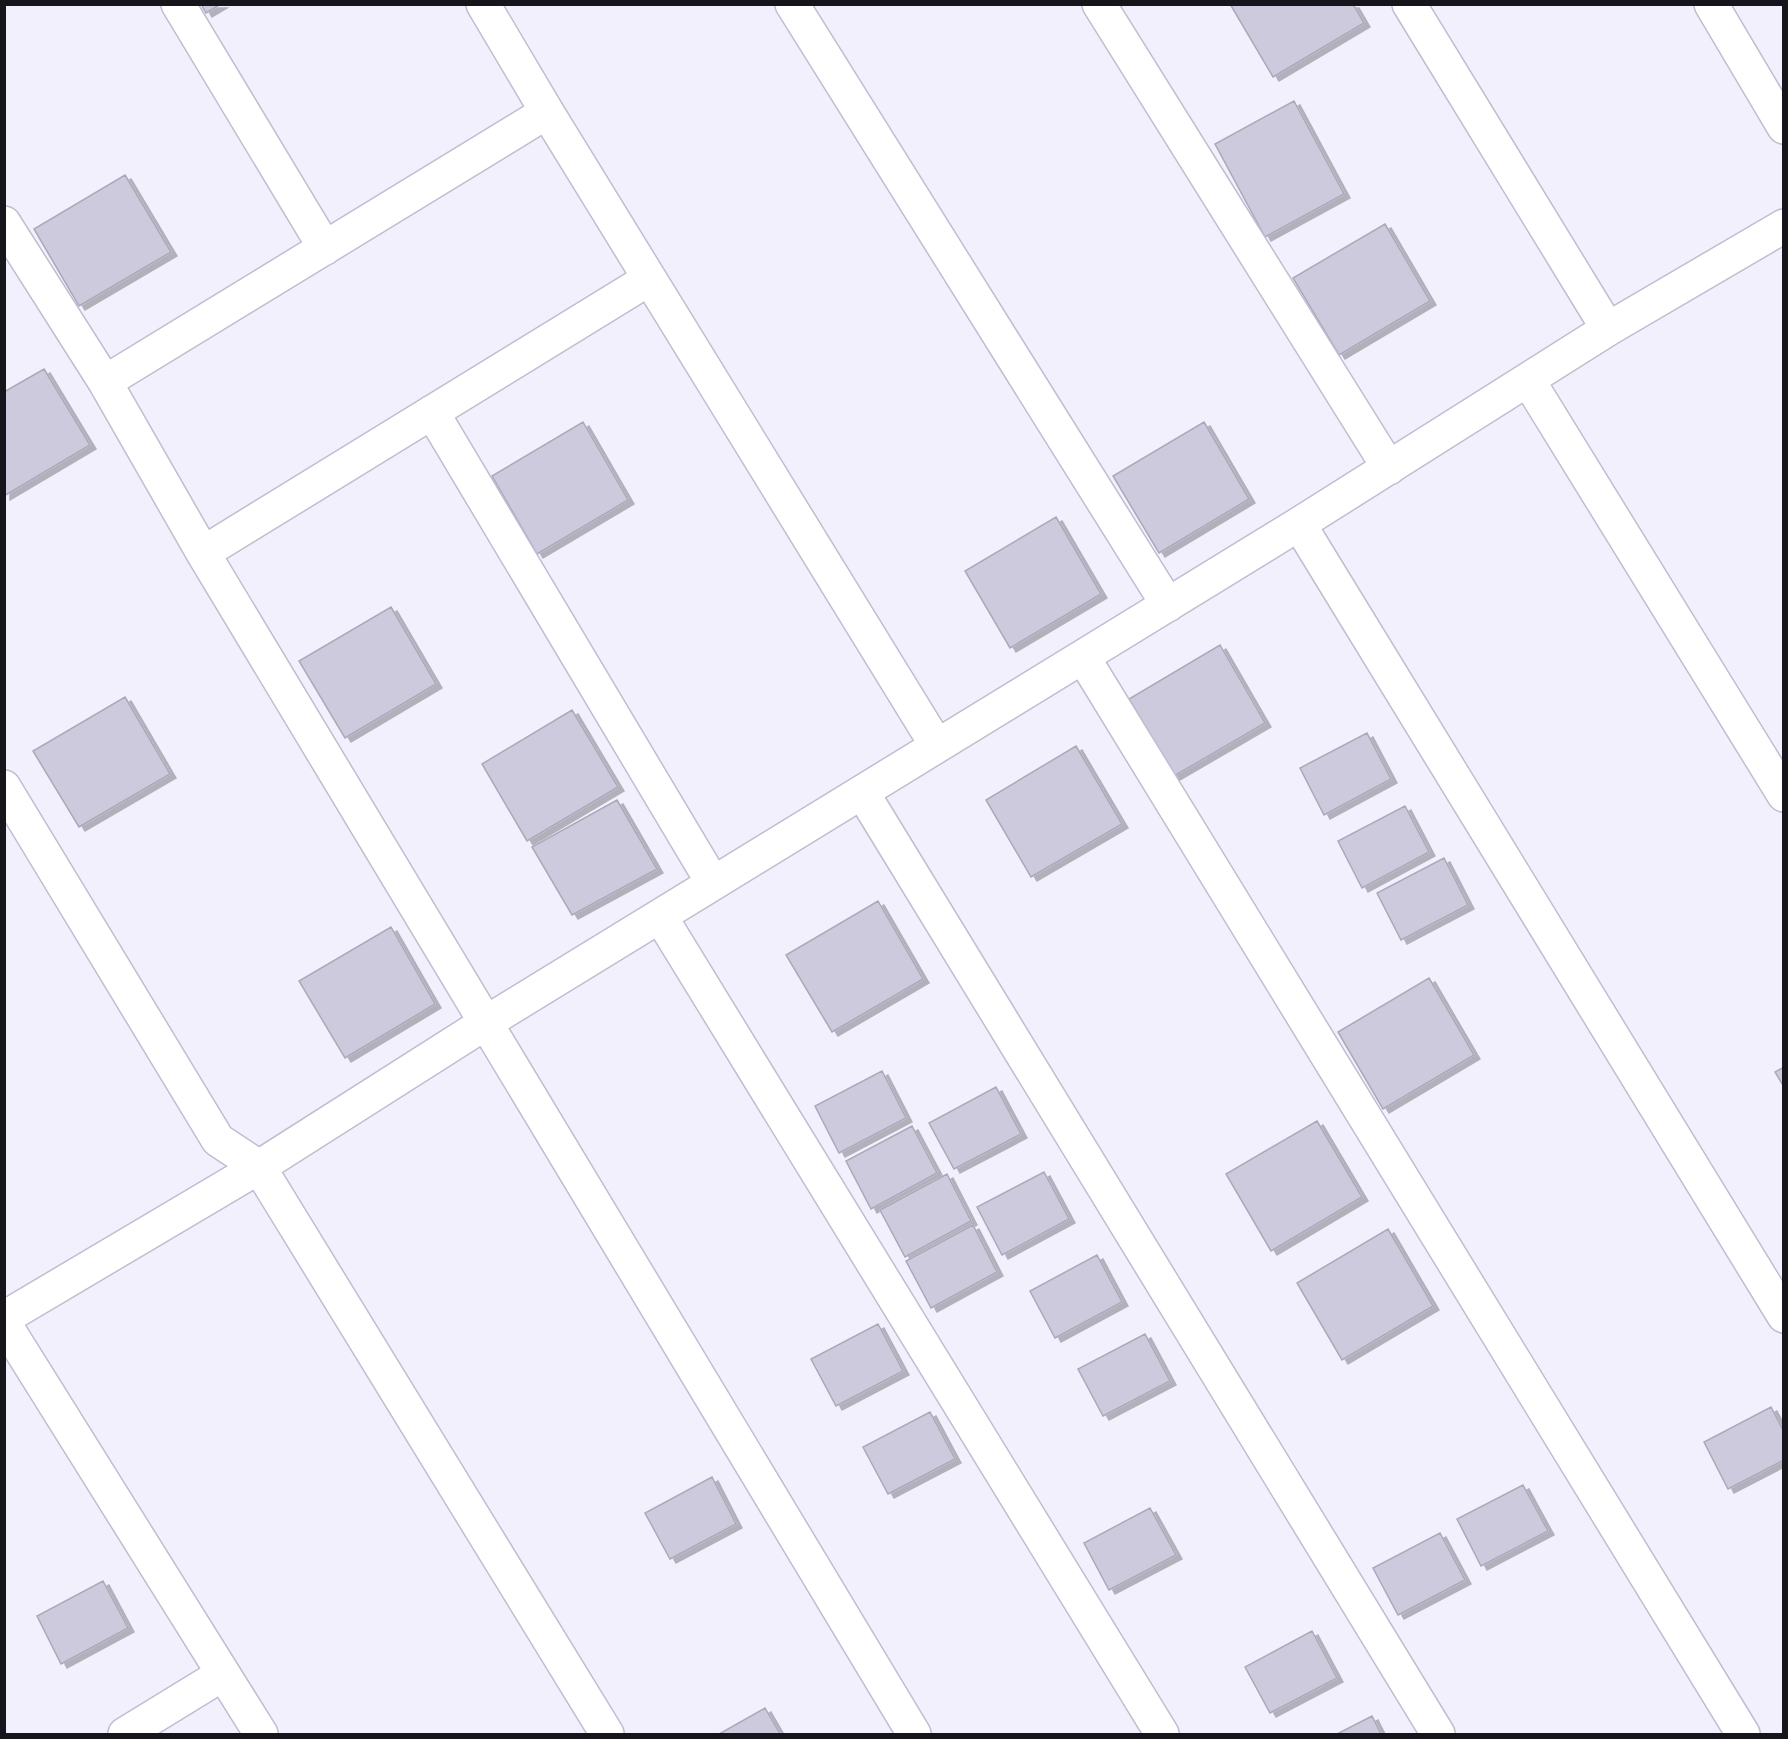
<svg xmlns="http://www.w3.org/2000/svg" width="1788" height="1739" viewBox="0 0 1788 1739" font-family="'Fira Sans',sans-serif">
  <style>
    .building { fill: #cecadd; stroke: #aca8bb; stroke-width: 1.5; filter: url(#shadow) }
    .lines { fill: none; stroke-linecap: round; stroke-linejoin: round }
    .minor-casing { stroke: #c1bdd1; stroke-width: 36 }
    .minor { stroke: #fff; stroke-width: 33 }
  </style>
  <defs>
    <filter id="shadow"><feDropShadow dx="6" dy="4" stdDeviation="0" flood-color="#0004"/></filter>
  </defs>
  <rect width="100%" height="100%" fill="#f3f0fd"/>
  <path class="building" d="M201 4H221L206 13Z
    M1230 4H1353L1364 23 1273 77Z
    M1294 101 1344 194 1265 237 1215 144Z
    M125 175 171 252 79 306 34 229Z
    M1385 224 1430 301 1339 355 1293 278Z
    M44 369 90 445 4 496V392Z
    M583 422 628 500 537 554 492 476Z
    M1204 422 1249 499 1159 553 1113 476Z
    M1056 517 1101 594 1010 648 965 571Z
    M391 607 436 684 345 738 299 661Z
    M1220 645 1265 723 1174 776 1129 699Z
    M125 697 170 774 79 827 33 751Z
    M572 710 618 787 527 841 482 764Z
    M1367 733 1391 779 1324 815 1300 768Z
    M1076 746 1122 824 1031 877 986 800Z
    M617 800 657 869 572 915 532 847Z
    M1405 806 1429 852 1362 888 1338 841Z
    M1444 858 1468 905 1401 940 1377 893Z
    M878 901 923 979 832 1032 786 955Z
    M391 927 435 1004 345 1058 299 981Z
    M1429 978 1474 1055 1383 1109 1338 1032Z
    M1784 1067V1087L1775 1072Z
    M882 1071 906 1118 839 1153 815 1106Z
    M996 1087 1021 1134 954 1169 929 1123Z
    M1317 1121 1362 1197 1271 1251 1226 1174Z
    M912 1126 937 1173 871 1209 846 1161Z
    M1044 1172 1069 1219 1002 1255 977 1207Z
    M947 1174 971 1221 905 1257 880 1210Z
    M973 1225 997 1272 931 1308 906 1261Z
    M1388 1229 1433 1306 1342 1360 1297 1283Z
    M1097 1255 1122 1302 1055 1338 1030 1291Z
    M878 1324 903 1371 836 1406 811 1359Z
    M1145 1334 1170 1381 1103 1416 1078 1369Z
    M1771 1407 1784 1432V1460L1728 1489 1704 1442Z
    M930 1412 955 1459 888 1494 863 1447Z
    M712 1477 736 1524 670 1559 645 1513Z
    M1523 1485 1548 1531 1481 1566 1457 1519Z
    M1150 1508 1176 1555 1109 1590 1084 1543Z
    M1440 1533 1465 1580 1398 1615 1373 1568Z
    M103 1581 128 1628 61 1664 37 1616Z
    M1312 1631 1337 1678 1270 1713 1245 1667Z
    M765 1708 780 1734H719Z
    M1372 1716 1381 1734H1337Z"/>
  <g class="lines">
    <g class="minor-casing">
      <path id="minor" d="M178 4 325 248
        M483 4 547 112 937 746
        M792 4 1168 605
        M1099 4 1389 468
        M1409 4 1608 329
        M1711 4 1784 127
        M4 223 105 382 203 553 914 1734
        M1528 380 1784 795
        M105 382 547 112
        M432 412 713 883
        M1299 524 1784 1316
        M203 553 649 279
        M1083 657 1743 1734
        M4 787 218 1140 259 1167 607 1734
        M862 792 1438 1734
        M660 916 1162 1734
        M4 1318 259 1167 487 1022 1299 524 1608 329 1784 226
        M4 1323 261 1734
        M125 1734 223 1674"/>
    </g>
    <use href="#minor" class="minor"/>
  </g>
  <rect width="1788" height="1739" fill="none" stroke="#17151c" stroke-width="12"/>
</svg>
